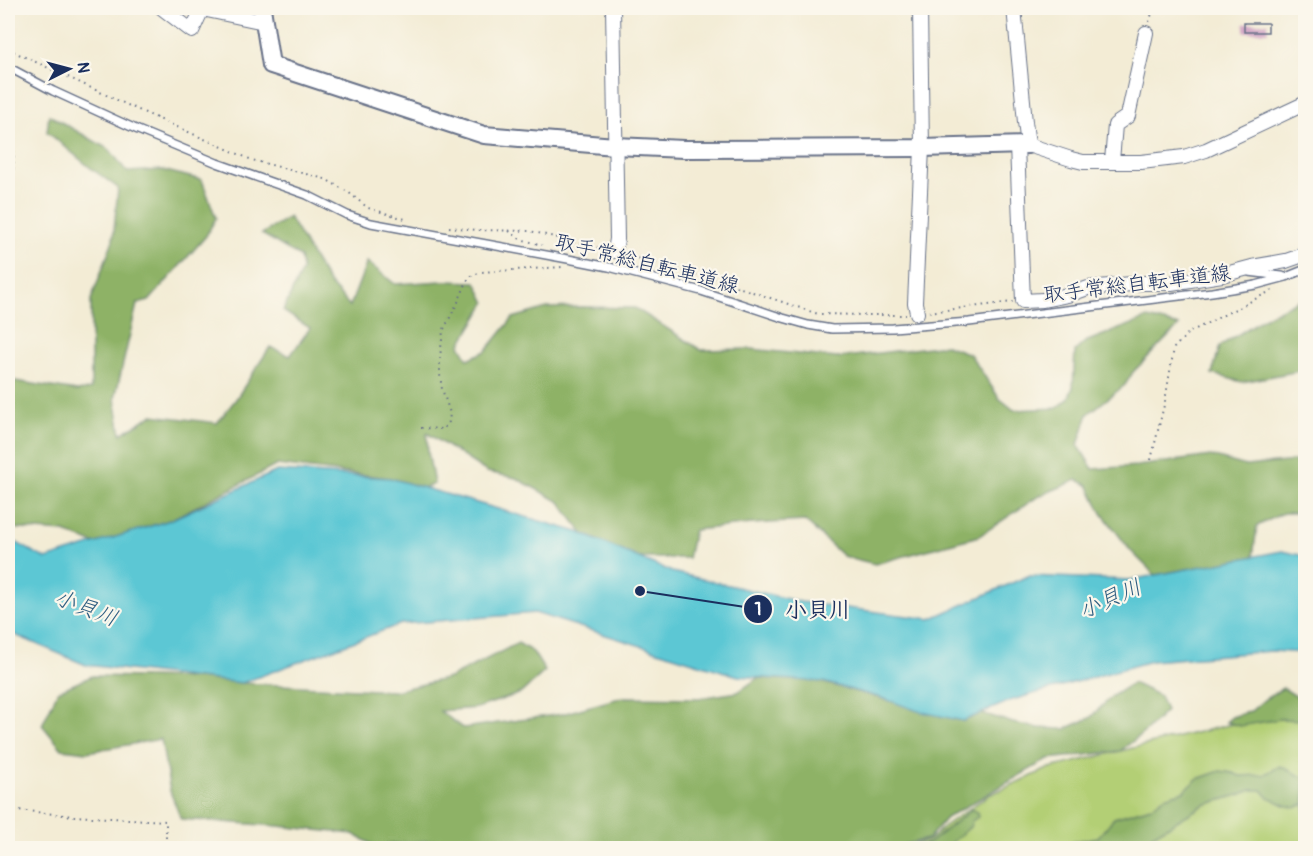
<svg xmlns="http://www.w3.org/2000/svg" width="1313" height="856" viewBox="0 0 1313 856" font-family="Pangolin,'Klee One',sans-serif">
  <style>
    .green { fill: #b3cf75; stroke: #677f6a; stroke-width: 1.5 }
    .forest { fill: #8eb266; stroke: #547062; stroke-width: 1.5 }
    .water { fill: #5bc7d4; stroke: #3b7b99; stroke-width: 1.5 }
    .building { fill: #c994bd }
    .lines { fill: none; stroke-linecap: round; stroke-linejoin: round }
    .service-casing { stroke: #677188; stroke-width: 10 }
    .minor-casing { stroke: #677188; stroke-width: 16 }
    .tertiary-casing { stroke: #677188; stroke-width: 20 }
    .path { stroke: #677188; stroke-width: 2; stroke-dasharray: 1.5 4.5; stroke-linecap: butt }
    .service { stroke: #fff; stroke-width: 7 }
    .minor { stroke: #fff; stroke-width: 14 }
    .tertiary { stroke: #fff; stroke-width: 16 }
    .labels { text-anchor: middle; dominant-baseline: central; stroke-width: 4.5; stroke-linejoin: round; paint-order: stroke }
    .street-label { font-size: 21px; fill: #1b2f5e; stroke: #fbf7ec }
    .water-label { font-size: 22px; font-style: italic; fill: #2e5d81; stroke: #fbf7ec }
    .leader { fill: none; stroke: #1b2f5e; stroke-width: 2 }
    .callout-dot { fill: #1b2f5e; stroke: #fbf7ec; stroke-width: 2 }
    .mark-label { font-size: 18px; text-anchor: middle; font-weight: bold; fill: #fff }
    .callout-label { font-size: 22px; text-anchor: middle; font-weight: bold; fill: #1b2f5e; stroke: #fbf7ec; stroke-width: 4.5; stroke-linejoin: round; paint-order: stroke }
  </style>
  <rect width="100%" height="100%" fill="#fbf7ec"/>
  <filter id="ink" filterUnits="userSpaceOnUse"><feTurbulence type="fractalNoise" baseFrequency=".0167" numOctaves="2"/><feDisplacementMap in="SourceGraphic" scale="12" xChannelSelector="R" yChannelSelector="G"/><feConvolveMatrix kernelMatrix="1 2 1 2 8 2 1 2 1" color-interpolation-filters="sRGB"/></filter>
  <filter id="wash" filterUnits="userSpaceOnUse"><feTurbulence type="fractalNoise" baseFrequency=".008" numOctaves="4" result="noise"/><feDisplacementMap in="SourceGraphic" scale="24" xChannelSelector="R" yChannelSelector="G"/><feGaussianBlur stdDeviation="1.35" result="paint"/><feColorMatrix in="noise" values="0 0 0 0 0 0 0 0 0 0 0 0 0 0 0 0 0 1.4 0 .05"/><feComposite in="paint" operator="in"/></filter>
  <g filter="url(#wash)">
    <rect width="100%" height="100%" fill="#f3ecd5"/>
    <path class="green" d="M1305 712V848H903L929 840 947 824 989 795 1050 768 1253 719Z"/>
    <path class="forest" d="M49 115 110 150 127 172 162 170 202 180 216 218 206 236 149 301 137 304 115 398 121 434 152 415 217 423 236 399 270 347 290 356 310 328 283 311 302 270 300 257 262 234 289 217 328 282 350 306 367 262 395 284 443 281 476 282 486 303 460 345 468 359 486 351 513 318 547 308 581 307 635 308 701 350 751 349 837 358 946 345 970 354 999 398 1014 410 1057 408 1068 399 1073 387 1075 351 1085 342 1148 318 1179 326 1133 372 1125 385 1088 414 1078 445 1093 469 1137 466 1211 456 1246 466 1305 460V513H1283L1257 526 1253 557 1155 575 1130 550 1102 513 1088 485 1077 480 1039 496 979 536 875 564 843 556 805 521 752 524 694 530 688 558H639L583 534 560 502 516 478 487 472 427 433 428 452 434 484 424 488 390 478 277 465 170 520 95 544 64 532 8 528V380L77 391 91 389V300L113 240 118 188 88 166 47 132Z
      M1305 297V372L1299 371 1242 382 1212 374 1220 346 1267 316Z
      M518 643 533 652 545 671 521 693 477 708 440 711 463 728 562 714 623 697 699 698 738 692 758 678 817 681 963 721 982 713 1013 723 1039 728 1065 729 1090 718 1112 696 1133 683 1160 696 1166 711 1146 731 1120 751 1048 759 946 818 928 839 890 848H472L460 844 437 840 375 846 353 834 278 826 181 819 170 791 161 739 87 752 62 749 42 725 58 691 92 676 198 678 242 683 394 691 449 678Z
      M1283 688 1299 698 1305 697V720L1280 719 1240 726 1226 722 1232 717 1251 711 1265 699Z
      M1280 766 1305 778V804L1295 808 1285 805 1268 797 1262 790H1251L1242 794 1204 805 1138 844 1125 848H1060L1075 841 1098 837 1114 818 1151 807 1164 797 1184 791 1197 779 1220 771 1233 773 1240 776 1263 775Z
      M972 809 977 812 978 817 972 821 970 827 945 848H912L929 843Z"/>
    <path class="water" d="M277 471 390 478 578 532 672 572 801 602 930 619 1028 576 1130 580 1282 551 1305 556V653L1271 651 1151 661 1012 700 963 721 918 711 885 699 823 682 738 676 535 613 401 624 242 683 86 665 8 632V538L46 559 170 520Z"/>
    <g id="blocks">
      <path class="building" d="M1244 23H1268V32H1244Z"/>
    </g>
  </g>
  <g filter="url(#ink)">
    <use href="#blocks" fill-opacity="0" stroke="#677188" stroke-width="1.5"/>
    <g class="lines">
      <g class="service-casing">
        <path id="service" d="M8 67 53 91 138 130 217 163 307 195 347 215 371 223 568 259 609 267 701 291 783 318 808 325 832 329 893 328 969 322 1212 292 1256 285 1286 277 1306 269
          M1249 272 1282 276"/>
      </g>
      <g class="minor-casing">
        <path id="minor" d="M162 8 192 31 202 9 264 22
          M613 8 617 239 615 251
          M1014 8 1025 122 1028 145 1071 159 1083 162H1141L1184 157 1206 150 1306 103
          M1017 145 1023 301 1043 300 1068 295 1088 288 1142 283H1171L1222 275 1252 267 1286 261 1306 254
          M1112 161 1115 125 1128 116 1146 33
          M917 313 915 303 922 148 920 8"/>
      </g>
      <g class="tertiary-casing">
        <path id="tertiary" d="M262 8 271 65 484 135 615 146 684 149 922 148 1028 145"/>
      </g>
      <path class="path" d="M1149 22 1154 8
        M8 49 134 108 252 160 325 179 348 192 368 208 405 219
        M8 135 14 139 9 348
        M449 227 477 230 530 231 603 249
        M509 231 520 239 542 245
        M626 255 723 282 818 314 863 315H906
        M929 312 1013 302
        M421 428 443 429 449 422 450 413 442 389 440 375V357L443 331 458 302 469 277 481 272 563 267
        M1151 460 1165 401 1174 348 1188 333 1273 290
        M8 809 73 816 166 821V848"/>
      <use href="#service" class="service"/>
      <use href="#minor" class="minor"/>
      <use href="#tertiary" class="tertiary"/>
    </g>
  </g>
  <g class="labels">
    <g class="street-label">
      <text transform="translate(647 264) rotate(14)">取手常総自転車道線</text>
      <text transform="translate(1137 284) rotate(-7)">取手常総自転車道線</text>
    </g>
    <g class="water-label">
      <text transform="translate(1110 599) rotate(-24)">小貝川</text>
      <text transform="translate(86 608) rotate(21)">小貝川</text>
    </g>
  </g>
  <path class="leader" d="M640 591L758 609"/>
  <g class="callout-dot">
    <circle cx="640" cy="591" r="6"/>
    <circle cx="758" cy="609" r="15"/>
  </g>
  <g class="mark-label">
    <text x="758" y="615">1</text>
  </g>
  <g class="callout-label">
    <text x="818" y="617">小貝川</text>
  </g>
  <rect width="1313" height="856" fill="none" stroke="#fbf7ec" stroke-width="30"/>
  <g transform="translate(69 69) rotate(84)" stroke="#fbf7ec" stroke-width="4.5" paint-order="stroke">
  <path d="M0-4.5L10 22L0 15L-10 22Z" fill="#1b2f5e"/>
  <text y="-9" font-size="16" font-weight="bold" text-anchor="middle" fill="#1b2f5e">N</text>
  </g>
</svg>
